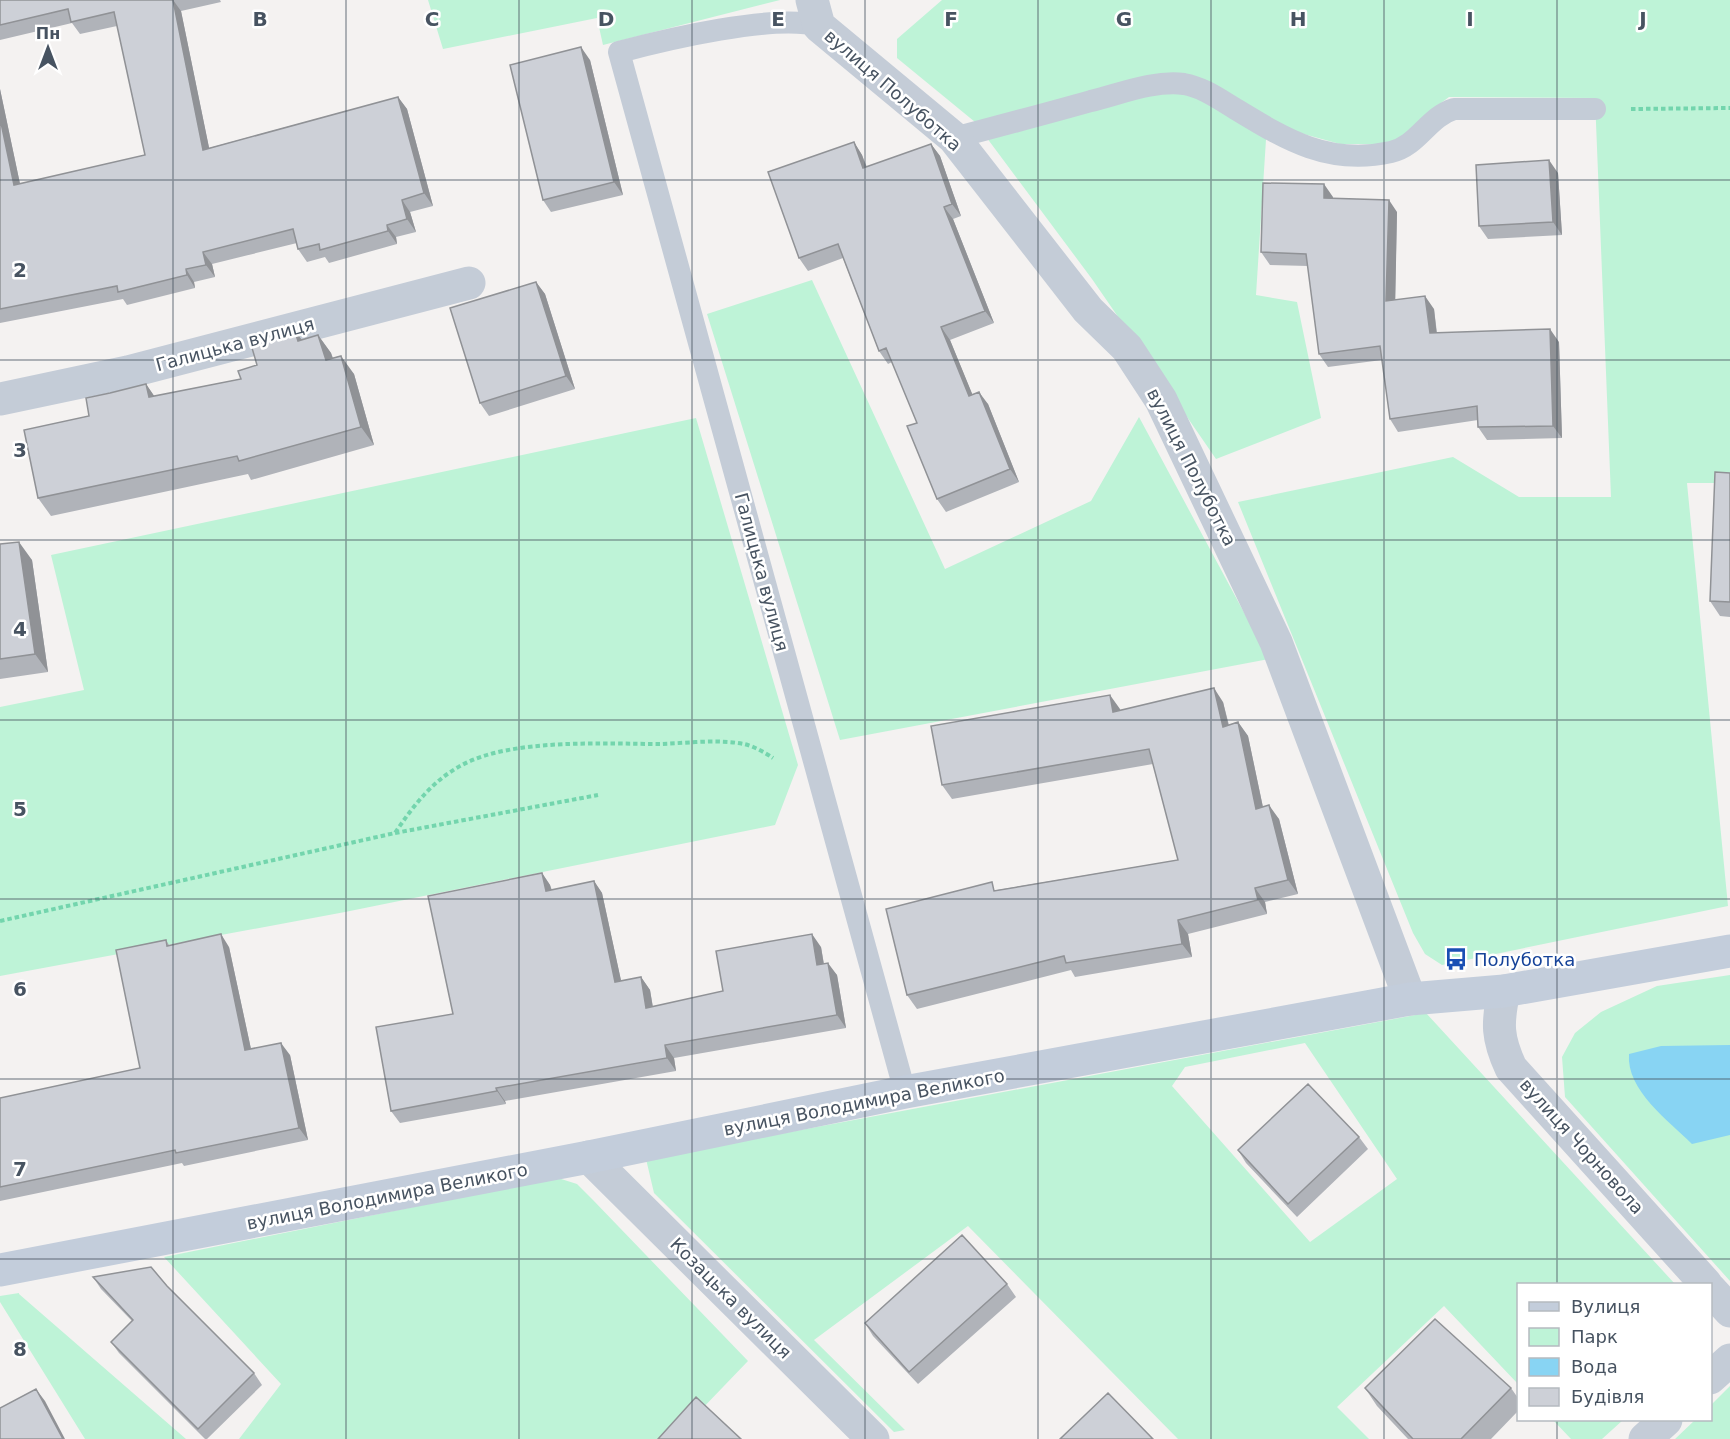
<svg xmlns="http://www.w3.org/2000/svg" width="1730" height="1439" viewBox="0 0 1730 1439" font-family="'DejaVu Sans',sans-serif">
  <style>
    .green { fill: #bef3d7; fill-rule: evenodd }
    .water { fill: #88d4f3 }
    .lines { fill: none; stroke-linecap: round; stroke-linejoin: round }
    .path { stroke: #73d5ad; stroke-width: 4; stroke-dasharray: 4.5 3; stroke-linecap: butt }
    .service { stroke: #c4ccd7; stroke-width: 22 }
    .minor { stroke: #c4ccd7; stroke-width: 33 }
    .secondary { stroke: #c3cddb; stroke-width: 33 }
    .wall { fill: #b0b3b9 }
    .shaded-wall { fill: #909296 }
    .building { fill: #cdd0d7; stroke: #909296; stroke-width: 1.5 }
    .grid { fill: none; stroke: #475361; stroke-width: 1.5; stroke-opacity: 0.55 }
    .labels { text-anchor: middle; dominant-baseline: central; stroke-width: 5; stroke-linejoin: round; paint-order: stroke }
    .street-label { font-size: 18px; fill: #475361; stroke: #fff }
    .transit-label { font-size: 18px; fill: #164399; stroke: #fff; text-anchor: start }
    .grid-label { font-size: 20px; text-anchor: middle; font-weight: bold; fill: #475361; stroke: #fff; stroke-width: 5; stroke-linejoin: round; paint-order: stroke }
  </style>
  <rect width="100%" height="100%" fill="#f4f2f1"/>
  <path class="green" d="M428 0H780L603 45 597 18 443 49Z
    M942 0H1730V483H1687L1728 906 1442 965 1425 954 1413 933 1238 502 1453 457 1519 497H1611L1595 98 1449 97 1433 109 1414 131 1391 144H1340L1267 124 1256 295 1297 302 1321 418 1216 459 1092 279 975 122 897 58V39Z
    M812 280 945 569 1091 501 1139 417 1269 659 840 740 707 314Z
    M696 418 798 765 775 825 345 912 0 976V707L84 690 51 555Z
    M1730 975V1281L1565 1097 1562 1057 1575 1033 1601 1012 1657 986Z
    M1426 1013 1675 1284H1518V1384L1444 1306 1337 1407 1369 1439H1178L968 1226 814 1340 905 1430 894 1432 654 1193 646 1159ZM1305 1043 1397 1179 1310 1242 1172 1086 1185 1067Z
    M558 1178 577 1184 593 1200 748 1361 673 1439H239L281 1384 164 1257Z
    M19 1293V1294L186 1439H85L0 1302V1296Z
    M1730 1386V1439H1675L1695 1420H1710L1711 1405Z
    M1553 1420H1623L1602 1439H1571Z"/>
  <path class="water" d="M1730 1045V1135L1692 1144C1669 1121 1626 1090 1629 1054L1661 1046Z"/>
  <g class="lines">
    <path class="path" d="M1631 109 1730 108
      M395 833 598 795
      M0 921 395 833C414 805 432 781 462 765 512 738 605 744 661 744 688 743 718 739 744 744 753 746 766 753 773 758"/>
    <path class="service" d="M819 26C776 13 664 40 619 52L905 1092
      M954 138C999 126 1045 114 1091 101 1120 94 1154 80 1184 84 1202 87 1219 99 1234 108 1285 139 1328 166 1391 152 1418 146 1428 117 1454 109H1595"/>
    <path class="minor" d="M812 0 819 26 954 138 1088 310 1127 348 1161 400 1276 642 1410 999
      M0 399 128 372 469 283
      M1504 991C1497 1023 1497 1038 1511 1068L1706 1284
      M589 1157 873 1439
      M1710 1289 1730 1311
      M1710 1378 1730 1360
      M1645 1439 1666 1420"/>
    <path class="secondary" d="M0 1270 589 1157 905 1092 1410 999 1504 991 1730 951"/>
  </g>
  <path class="wall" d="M0 0H220L221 2 181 11 209 148 398 97 407 109 433 206 410 212 416 232 396 237 397 244 329 263 325 257 307 262 298 249 297 243 212 264 215 277 194 282 195 288 127 305 123 299 0 323V89L20 184 145 155 117 26 80 34 72 23 0 40Z
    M590 60 623 195 551 212 543 200Z
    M854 142 862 155 867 167 931 144 940 156 961 216 953 219 994 323 950 340 972 394 988 404 1019 482 946 512 937 499 917 423 892 362 888 364 879 351 843 258 808 271 799 258Z
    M1558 173 1562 235 1488 239 1479 226Z
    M1333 197V198L1397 212 1395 300 1434 309 1437 333 1559 342 1562 438 1487 440 1478 427V420L1398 432 1390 419 1382 360 1328 367 1319 354 1308 266 1270 265 1261 252Z
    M536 282 545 294 575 389 489 416 480 403Z
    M318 335 331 353 333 358 354 374 374 445 251 480 248 474 51 516 38 498 89 416 146 384 154 396 241 379 257 365 302 340Z
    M1730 473V617L1720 616 1710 601Z
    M0 544 32 560 48 672 0 679Z
    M1223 702 1229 725 1238 722 1248 736 1263 807 1279 819 1298 894 1265 902 1267 914 1188 934 1192 957 1075 977 1071 970 917 1009 907 995 997 890 1178 860 1153 764 952 799 942 785 1120 709V710Z
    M542 873 550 885 552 890 594 881 602 893 621 981 641 977 650 990 653 1007 723 991 821 947 824 964 837 975 846 1028 674 1058 676 1071 505 1101 506 1104 400 1123 391 1111Z
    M166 940 169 945 229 947 251 1049 290 1055 308 1140 184 1166 182 1163 0 1201V1098L140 1068Z
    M1359 1137 1368 1149 1297 1217 1246 1163 1238 1150Z
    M93 1277 167 1286 254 1373 262 1385 207 1439H205L119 1353 111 1342 132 1321 101 1289Z
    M1007 1284 1016 1297 918 1384 873 1336 865 1323Z
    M1365 1388H1511L1518 1398V1411L1491 1439H1408L1377 1406Z"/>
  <path class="shaded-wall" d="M173 0 181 11 212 162 203 150Z
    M581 47 590 60 623 195 614 182Z
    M0 89 23 198 14 185 0 118Z
    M398 97 407 109 433 206 424 193Z
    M854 142 862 155 871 181 863 168Z
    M931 144 940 156 961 216 952 204Z
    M1549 160 1558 173 1562 235 1553 222Z
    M1324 184 1333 197 1332 211 1324 198Z
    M402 200 410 212 416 232 407 219Z
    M1389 200 1397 212 1395 314 1386 301Z
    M944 207 953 219 994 323 985 311Z
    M387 225 396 237 397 244 388 231Z
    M203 252 212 264 215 277 206 265Z
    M186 269 194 282 195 288 187 275Z
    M536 282 545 294 575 389 566 376Z
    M1425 296 1434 309 1438 346 1430 333Z
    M941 327 950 340 978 408 969 396Z
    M294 329 307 347 298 341Z
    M1550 329 1559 342 1562 438 1553 426Z
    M318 335 331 353 339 378 326 360Z
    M341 356 354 374 374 445 361 427Z
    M146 384 159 403 149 397Z
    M979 392 988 404 1019 482 1010 469Z
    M19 542 32 560 48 672 35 654Z
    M1214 688 1223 702 1232 740 1223 727Z
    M1110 695 1120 709 1123 726 1113 712Z
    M1238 722 1248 736 1266 822 1256 809Z
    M1269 805 1279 819 1298 894 1288 880Z
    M542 873 550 885 555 904 546 891Z
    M594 881 602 893 624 994 615 982Z
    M1255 888 1265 902 1267 914 1258 900Z
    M1178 920 1188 934 1192 957 1182 944Z
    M221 934 229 947 254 1063 245 1050Z
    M812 934 821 947 826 978 817 965Z
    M828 963 837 975 846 1028 837 1015Z
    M641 977 650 990 655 1021 646 1008Z
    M281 1043 290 1055 308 1140 299 1128Z
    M665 1045 674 1058 676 1071 667 1058Z
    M496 1088 505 1101 506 1104 497 1091Z
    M36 1389 45 1401 65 1439H63Z"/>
  <path class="building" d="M0 0H173L203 150 398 97 424 193 402 200 407 219 387 225 388 231 320 250 319 244 298 249 293 229 203 252 206 265 186 269 187 275 118 292 117 286 0 309V118L14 185 145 155 114 12 71 22 68 9 0 25Z
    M581 47 614 182 543 200 510 65Z
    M854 142 863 168 931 144 952 204 944 207 985 311 941 327 969 396 979 392 1010 469 937 499 907 426 917 423 886 348 879 351 838 244 799 258 768 172Z
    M1549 160 1553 222 1479 226 1476 165Z
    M1263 183 1324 184V198L1389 200 1386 301 1425 296 1430 333 1550 329 1553 426 1478 427 1477 406 1390 419 1380 346 1319 354 1306 254 1261 252Z
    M536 282 566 376 480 403 450 308Z
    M294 329 298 341 318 335 326 360 341 356 361 427 239 461 237 456 38 498 24 430 89 416 86 398 110 393 146 384 149 397 241 379 238 371 257 365 250 341Z
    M1715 472 1730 473V602L1710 601Z
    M19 542 35 654 0 659V544Z
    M1214 688 1223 727 1238 722 1256 809 1269 805 1288 880 1255 888 1258 900 1178 920 1182 944 1066 963 1064 956 907 995 886 909 992 882 994 891 1178 860 1149 749 942 785 931 726 1110 695 1113 712Z
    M542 873 546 891 594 881 615 982 641 977 646 1008 723 991 716 951 812 934 817 965 828 963 837 1015 665 1045 667 1058 496 1088 497 1091 391 1111 376 1027 453 1014 428 896Z
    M221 934 245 1050 281 1043 299 1128 176 1153 175 1150 0 1187V1098L140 1068 116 950 166 940 167 946Z
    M1308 1084 1359 1137 1288 1204 1238 1150Z
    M962 1235 1007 1284 909 1372 865 1323Z
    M151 1267 167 1286 254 1373 198 1429 111 1342 133 1320 93 1277Z
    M1435 1319 1511 1388 1461 1439H1413L1365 1388Z
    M36 1389 63 1439H0V1408Z
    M1108 1393 1153 1439H1060Z
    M696 1397 741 1439H658Z"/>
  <path class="grid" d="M173 0V1439M346 0V1439M519 0V1439M692 0V1439M865 0V1439M1038 0V1439M1211 0V1439M1384 0V1439M1557 0V1284M0 180H1730M0 360H1730M0 540H1730M0 720H1730M0 899H1730M0 1079H1730M0 1259H1730M1557 1420V1439"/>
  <defs>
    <g id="bus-bare" transform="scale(1.8)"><path d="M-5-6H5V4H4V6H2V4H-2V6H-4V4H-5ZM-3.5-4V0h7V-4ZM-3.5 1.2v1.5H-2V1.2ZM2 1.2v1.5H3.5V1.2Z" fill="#1a4fb4" stroke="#fff" stroke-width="2.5" paint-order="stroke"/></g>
  </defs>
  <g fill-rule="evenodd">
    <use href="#bus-bare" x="1456" y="959"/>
  </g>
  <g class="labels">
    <g class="street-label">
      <text transform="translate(893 90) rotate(41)">вулиця Полуботка</text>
      <text transform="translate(235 344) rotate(-15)">Галицька вулиця</text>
      <text transform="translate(1192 467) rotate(63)">вулиця Полуботка</text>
      <text transform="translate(762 572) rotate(75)">Галицька вулиця</text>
      <text transform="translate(864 1102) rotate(-11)">вулиця Володимира Великого</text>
      <text transform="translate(1582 1146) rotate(48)">вулиця Чорновола</text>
      <text transform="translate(387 1196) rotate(-11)">вулиця Володимира Великого</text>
      <text transform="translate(731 1298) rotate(45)">Козацька вулиця</text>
    </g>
    <g class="transit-label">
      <text x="1474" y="959">Полуботка</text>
    </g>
  </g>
  <g class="grid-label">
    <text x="260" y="26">B</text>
    <text x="432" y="26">C</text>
    <text x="606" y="26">D</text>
    <text x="778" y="26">E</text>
    <text x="951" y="26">F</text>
    <text x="1124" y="26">G</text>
    <text x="1298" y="26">H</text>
    <text x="1470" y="26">I</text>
    <text x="1643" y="26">J</text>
    <text x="20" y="277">2</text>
    <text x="20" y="457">3</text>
    <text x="20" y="636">4</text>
    <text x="20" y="816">5</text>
    <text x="20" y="996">6</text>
    <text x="20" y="1176">7</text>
    <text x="20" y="1356">8</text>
  </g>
  <rect x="1517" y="1283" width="195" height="138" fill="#ffffff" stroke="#b5bac0" stroke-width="1.5"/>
  <rect x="1529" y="1302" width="30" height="9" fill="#c3cddb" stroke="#b5bac0" stroke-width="1.5"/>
  <text x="1571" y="1313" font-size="18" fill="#475361">Вулиця</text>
  <rect x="1529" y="1328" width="30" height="18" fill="#bef3d7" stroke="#b5bac0" stroke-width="1.5"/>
  <text x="1571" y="1343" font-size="18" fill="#475361">Парк</text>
  <rect x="1529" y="1358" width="30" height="18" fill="#88d4f3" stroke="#b5bac0" stroke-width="1.5"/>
  <text x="1571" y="1373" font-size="18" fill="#475361">Вода</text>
  <rect x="1529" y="1388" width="30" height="18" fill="#cdd0d7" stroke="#b5bac0" stroke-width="1.5"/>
  <text x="1571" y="1403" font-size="18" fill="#475361">Будівля</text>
  <g transform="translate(48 48)" stroke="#ffffff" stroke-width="4.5" paint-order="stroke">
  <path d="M0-4.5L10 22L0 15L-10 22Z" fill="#475361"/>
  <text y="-9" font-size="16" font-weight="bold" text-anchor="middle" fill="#475361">Пн</text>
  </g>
</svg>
